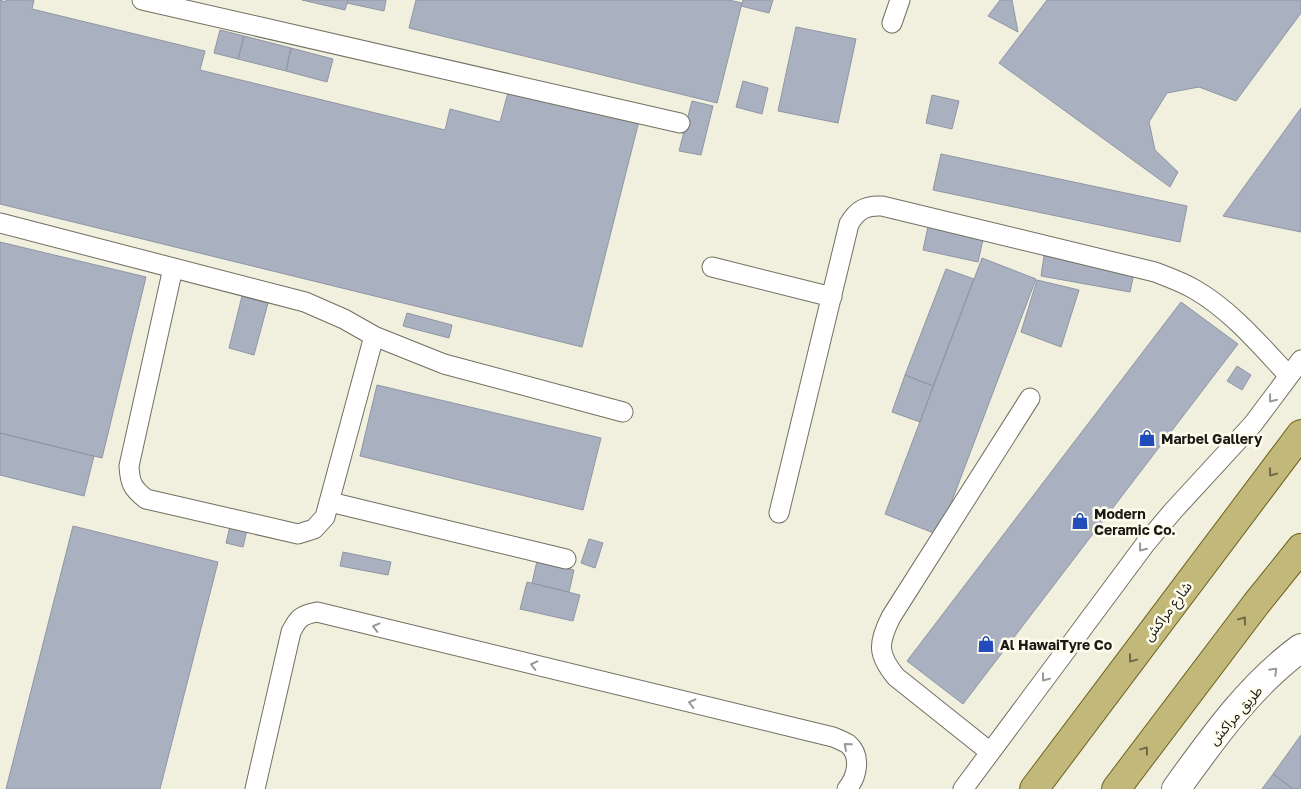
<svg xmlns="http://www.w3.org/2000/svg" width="1301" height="789" viewBox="0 0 1301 789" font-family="'Golos Text','Noto Sans Arabic',sans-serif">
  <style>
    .building { fill: #a9b0bf; stroke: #8f96a4 }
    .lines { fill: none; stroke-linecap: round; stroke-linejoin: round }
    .service-casing { stroke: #716f61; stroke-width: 21 }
    .minor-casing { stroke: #716f61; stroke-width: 30 }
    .primary-casing { stroke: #6c621c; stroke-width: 30 }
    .service { stroke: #fff; stroke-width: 19 }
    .minor { stroke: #fff; stroke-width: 28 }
    .primary { stroke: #c1b879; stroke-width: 28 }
    .oneway { stroke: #989896 }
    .oneway2 { stroke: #6e6947 }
    .labels { text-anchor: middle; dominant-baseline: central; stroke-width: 5; stroke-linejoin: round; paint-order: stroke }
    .poi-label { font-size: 14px; font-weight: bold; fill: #1b1a15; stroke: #fefcec; text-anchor: start }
    .street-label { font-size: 14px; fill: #1b1a15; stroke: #fefcec }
  </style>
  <rect width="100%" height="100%" fill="#f1efde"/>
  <path class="building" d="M0 0 6 2V0H34L32 9 205 51 200 70 445 130 450 109 500 122 510 85 640 117 582 347 0 204Z
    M302 0H348L345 10Z
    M348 0H386L384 11 347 3Z
    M416 0H729L742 3 717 103 409 28Z
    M743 0H773L769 13 741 6Z
    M1000 0H1012L1018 32 988 16Z
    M1047 0H1301V13L1236 101 1199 87 1167 93 1149 122 1155 150 1178 172 1170 187 999 63Z
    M796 27 856 39 838 123 778 111Z
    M220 30 244 36 238 59 214 53Z
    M244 36 291 48 286 71 238 59Z
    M291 48 333 59 327 82 286 71Z
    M743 81 768 88 762 114 736 107Z
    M932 95 959 101 952 129 926 123Z
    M692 101 713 106 701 155 679 151Z
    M1301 108V232L1223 216Z
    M941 154 1187 206 1180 242 933 190Z
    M929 222 984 235 978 262 923 250Z
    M0 242 146 277 102 458 0 433Z
    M1044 256 1134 273 1130 292 1041 276Z
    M982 258 1036 279 939 535 885 514Z
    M946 269 974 279 933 386 905 375Z
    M1037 280 1079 290 1061 347 1021 332Z
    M242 296 268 303 254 355 229 348Z
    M1181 302 1238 344 963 704 907 661Z
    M407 313 452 325 449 338 403 326Z
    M1237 366 1251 375 1242 390 1227 381Z
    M905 375 933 386 920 422 892 412Z
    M377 385 601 438 583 510 360 456Z
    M0 433 94 456 84 496 0 475Z
    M73 526 218 562 160 789H6Z
    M230 526 247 530 243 547 226 543Z
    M589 539 603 543 595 568 581 563Z
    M343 552 391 562 388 575 340 566Z
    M537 561 574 570 569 592 532 583Z
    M527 582 580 595 573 621 520 609Z
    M1301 735V788L1293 789 1273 774Z
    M1273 774 1293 789H1262Z"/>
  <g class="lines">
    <g class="service-casing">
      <path id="service" d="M142 0 680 123
        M892 23 900 0
        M0 223 305 302 344 319 374 336 444 364 623 412
        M712 267 832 297
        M173 268 129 466C130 483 132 488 146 499L298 534 314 529 325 517 374 336
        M330 502 566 559
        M779 513 849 224C857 210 866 205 882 206L1155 272C1168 277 1182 282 1194 289 1232 311 1260 345 1289 376
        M990 752 896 677C877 654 878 643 891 617L1030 398
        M255 789 291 632C298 618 301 615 317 612L833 737C838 739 843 741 848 744 862 756 857 777 847 789
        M963 789 1146 543 1173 511 1253 424 1301 360"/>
    </g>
    <g class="minor-casing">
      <path id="minor" d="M1176 789C1212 739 1250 685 1301 648"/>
    </g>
    <g class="primary-casing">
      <path id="primary" d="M1034 789 1301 434
        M1116 789 1256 604 1301 548"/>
    </g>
    <use href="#service" class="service"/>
    <use href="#minor" class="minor"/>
    <use href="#primary" class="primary"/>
  </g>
  <defs><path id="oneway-chevron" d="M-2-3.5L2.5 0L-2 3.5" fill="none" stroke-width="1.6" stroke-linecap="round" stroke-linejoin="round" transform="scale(1.25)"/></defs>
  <g class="oneway">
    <use href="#oneway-chevron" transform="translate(1272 399) rotate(128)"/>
    <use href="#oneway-chevron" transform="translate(1142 548) rotate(128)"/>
    <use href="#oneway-chevron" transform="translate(376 627) rotate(-166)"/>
    <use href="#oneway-chevron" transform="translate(534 665) rotate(-166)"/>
    <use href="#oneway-chevron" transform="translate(1274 671) rotate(-45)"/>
    <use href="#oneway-chevron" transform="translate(1045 678) rotate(127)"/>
    <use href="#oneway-chevron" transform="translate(692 703) rotate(-166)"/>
    <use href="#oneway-chevron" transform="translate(847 746) rotate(-139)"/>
  </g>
  <g class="oneway2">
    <use href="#oneway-chevron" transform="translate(1272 473) rotate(127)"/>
    <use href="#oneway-chevron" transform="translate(1243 620) rotate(-53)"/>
    <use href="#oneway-chevron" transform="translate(1132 659) rotate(127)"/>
    <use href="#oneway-chevron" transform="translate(1145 750) rotate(-53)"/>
  </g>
  <defs>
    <g id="shop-bare" transform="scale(1.35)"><path d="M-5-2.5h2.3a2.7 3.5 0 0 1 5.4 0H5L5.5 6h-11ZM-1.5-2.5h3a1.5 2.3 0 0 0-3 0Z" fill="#224cba" stroke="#fefcec" stroke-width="2.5" paint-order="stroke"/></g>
  </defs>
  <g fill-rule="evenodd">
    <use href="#shop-bare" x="1147" y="438"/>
    <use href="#shop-bare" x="1080" y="521"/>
    <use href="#shop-bare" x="986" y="644"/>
  </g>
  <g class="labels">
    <g class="poi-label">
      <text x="1161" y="438">Marbel Gallery</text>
      <text x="1094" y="513">Modern<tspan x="1094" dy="16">Ceramic Co.</tspan></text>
      <text x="1000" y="644">Al HawaiTyre Co</text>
    </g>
    <g class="street-label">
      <text transform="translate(1167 611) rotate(-53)">شارع مراكش</text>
      <text transform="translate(1235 715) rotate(-49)">طريق مراكش</text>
    </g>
  </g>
</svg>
